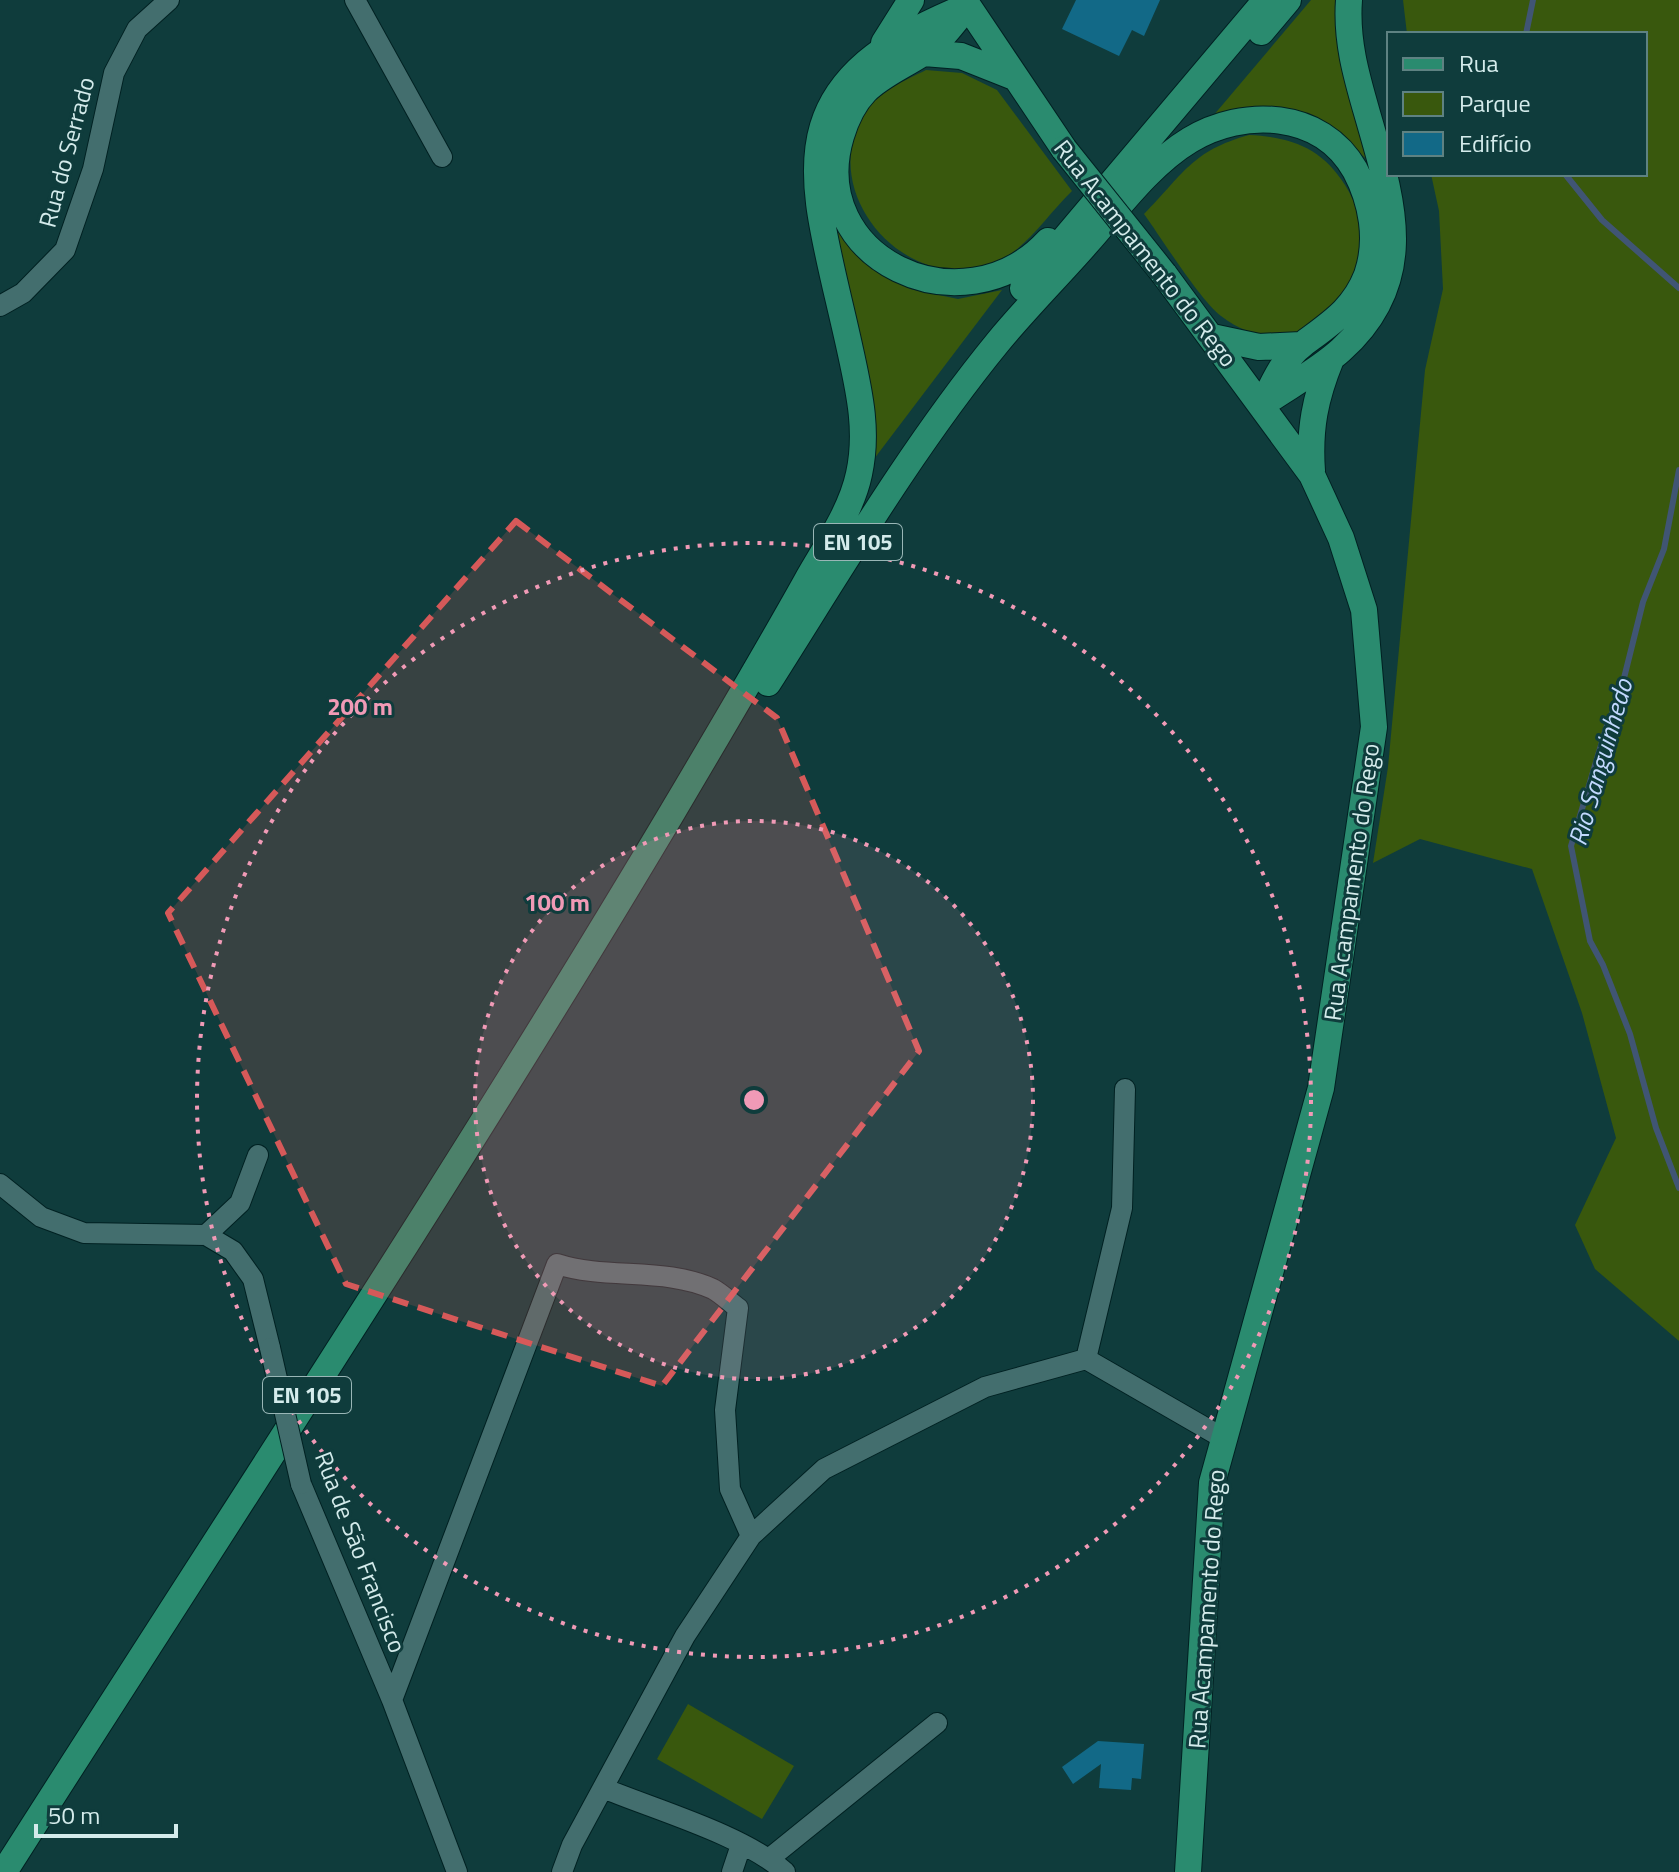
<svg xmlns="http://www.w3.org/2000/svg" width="1679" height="1872" viewBox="0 0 1679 1872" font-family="'Titillium Web',sans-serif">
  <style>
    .green { fill: #39580d }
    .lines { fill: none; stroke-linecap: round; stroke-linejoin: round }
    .stream { stroke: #405574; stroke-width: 6 }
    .building { fill: #126987 }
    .minor-casing { stroke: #002122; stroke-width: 22 }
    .major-casing { stroke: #002122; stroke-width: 28 }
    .minor { stroke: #436e6e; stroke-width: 20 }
    .major { stroke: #2a8b6f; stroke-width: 26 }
    .minor-bridge-casing { stroke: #002122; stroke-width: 22; stroke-linecap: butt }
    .major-bridge-casing { stroke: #002122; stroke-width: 28; stroke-linecap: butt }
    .minor-bridge { stroke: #436e6e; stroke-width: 20 }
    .major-bridge { stroke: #2a8b6f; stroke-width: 26 }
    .marked { fill: #d65959; fill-opacity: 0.2; stroke: #d65959; stroke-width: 6; stroke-dasharray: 16 10; stroke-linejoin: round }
    .ring { fill: none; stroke: #f09ab6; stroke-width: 4; stroke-dasharray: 4 8 }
    .labels { text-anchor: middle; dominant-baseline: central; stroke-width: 6; stroke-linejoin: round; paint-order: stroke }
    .shield { fill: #0f3c3c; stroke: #99b6b6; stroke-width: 2 }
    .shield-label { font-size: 22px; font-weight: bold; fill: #d4ebeb }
    .street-label { font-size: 24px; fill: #d4ebeb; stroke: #0f3c3c }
    .water-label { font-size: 26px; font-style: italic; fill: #c2d9fe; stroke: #0f3c3c }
    .centre { fill: #f09ab6; stroke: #0f3c3c; stroke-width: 4 }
    .ring-label { font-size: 24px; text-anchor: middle; font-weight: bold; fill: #f09ab6; stroke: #0f3c3c; stroke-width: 6; stroke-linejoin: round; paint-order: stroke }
  </style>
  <rect width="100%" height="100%" fill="#0f3c3c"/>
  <path class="green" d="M1311 0H1341L1375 167C1317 111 1292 99 1213 116Z
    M1403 0H1679V1341L1595 1269 1575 1225 1616 1138 1582 1013 1532 869 1420 839 1373 863 1388 767 1425 370 1443 289 1439 211 1431 174H1645V34H1407Z
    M926 70 962 73 997 90 1072 191C1048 214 1027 248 997 262 909 301 812 192 866 111 879 91 906 80 926 70Z
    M1249 135C1291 137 1322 148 1345 185 1403 277 1301 379 1221 316 1200 300 1162 239 1144 214 1183 175 1191 151 1249 135Z
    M834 215 867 262 910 289 958 299 1002 290 874 459Z
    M688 1704 794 1766 762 1819 657 1759Z"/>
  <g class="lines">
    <path class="stream" d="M1526 34 1533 0
      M1565 174 1602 220 1679 288
      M1679 470 1664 549 1643 602 1619 698 1607 725 1571 846 1590 941 1603 965 1630 1034 1656 1128 1679 1188"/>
  </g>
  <path class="building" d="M1076 0H1160L1144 36 1132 30 1119 56 1062 29Z
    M1098 1741 1144 1744 1141 1779 1132 1778 1131 1790 1099 1788 1101 1764 1073 1784 1062 1767Z"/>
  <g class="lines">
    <g class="minor-casing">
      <path id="minor" d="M355 0 442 157
        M0 306 23 293 65 250 93 169 114 73 137 29 169 0
        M0 1184 41 1217 84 1233 206 1235 233 1251 253 1279 270 1348
        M206 1235 240 1203 258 1155
        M1086 1359 1122 1208 1125 1089
        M301 1484 392 1700 457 1872
        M392 1700 557 1264C606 1280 666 1267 713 1289 722 1294 730 1302 738 1308L725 1410 730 1489 751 1536
        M603 1788C656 1810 744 1835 785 1872
        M770 1858 937 1723
        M562 1872 572 1845 685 1636 751 1536 824 1469 985 1387 1086 1359 1223 1438
        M732 1872 741 1845"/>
    </g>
    <g class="major-casing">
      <path id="major" d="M964 0 1064 149
        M965 9C952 25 940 42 923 53 882 79 857 83 841 136 804 259 963 333 1048 241
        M1261 32 1288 0
        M884 43 911 0
        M924 53 961 56 1014 77
        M1164 274 1312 475 1341 538 1364 610 1374 727 1321 1088 1212 1483 1188 1872
        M1023 288 1266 0
        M1212 337 1259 347 1301 345
        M1266 402C1291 385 1319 370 1341 350 1420 279 1392 200 1367 113 1356 75 1346 40 1349 0
        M1312 471C1309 429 1315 398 1331 359
        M768 683C841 568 912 447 998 342 1026 308 1058 276 1087 243 1118 208 1150 164 1190 140 1243 108 1321 110 1355 170 1372 202 1379 240 1367 275 1354 309 1331 323 1303 344 1284 358 1273 383 1263 404
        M4 1872C228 1520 460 1169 673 811 718 735 763 659 806 582 825 548 851 512 859 474 868 433 860 395 851 354 813 178 764 88 968 6"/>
    </g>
    <use href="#minor" class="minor"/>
    <use href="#major" class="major"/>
    <g class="minor-bridge-casing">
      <path id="minor-bridge" d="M270 1348 301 1484"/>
    </g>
    <g class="major-bridge-casing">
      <path id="major-bridge" d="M1064 149 1164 274"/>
    </g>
    <use href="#minor-bridge" class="minor-bridge"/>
    <use href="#major-bridge" class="major-bridge"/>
  </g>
  <path class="marked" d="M516 521 777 718 919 1051 662 1386 346 1284 168 913Z"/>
  <circle cx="754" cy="1100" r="279" fill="#f09ab6" fill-opacity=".12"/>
  <g class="ring">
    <circle cx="754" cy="1100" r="279"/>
    <circle cx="754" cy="1100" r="557"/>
  </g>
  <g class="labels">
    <g class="shield">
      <rect x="814" y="524" width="88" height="36" rx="6"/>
      <rect x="263" y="1377" width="88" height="36" rx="6"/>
    </g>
    <g class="shield-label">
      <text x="858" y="542">EN 105</text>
      <text x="307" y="1395">EN 105</text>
    </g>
    <g class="street-label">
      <text transform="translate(66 152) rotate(-75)">Rua do Serrado</text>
      <text transform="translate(1146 253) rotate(52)">Rua Acampamento do Rego</text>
      <text transform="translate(1351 882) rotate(-82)">Rua Acampamento do Rego</text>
      <text transform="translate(361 1552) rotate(69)">Rua de São Francisco</text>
      <text transform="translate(1206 1609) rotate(-86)">Rua Acampamento do Rego</text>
    </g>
    <g class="water-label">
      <text transform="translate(1600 762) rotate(-74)">Rio Sanguinhedo</text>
    </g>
  </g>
  <circle cx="754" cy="1100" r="12" class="centre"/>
  <g class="ring-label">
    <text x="360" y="715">200 m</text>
    <text x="557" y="911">100 m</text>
  </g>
  <rect x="1387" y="32" width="260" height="144" fill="#0f3c3c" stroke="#5e8282" stroke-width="2"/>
  <rect x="1403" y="58" width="40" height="12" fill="#2a8b6f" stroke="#5e8282" stroke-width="2"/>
  <text x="1459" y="72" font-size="24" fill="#d4ebeb">Rua</text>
  <rect x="1403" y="92" width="40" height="24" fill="#39580d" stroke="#5e8282" stroke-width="2"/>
  <text x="1459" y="112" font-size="24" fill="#d4ebeb">Parque</text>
  <rect x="1403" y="132" width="40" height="24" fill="#126987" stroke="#5e8282" stroke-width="2"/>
  <text x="1459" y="152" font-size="24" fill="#d4ebeb">Edifício</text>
  <path d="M36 1824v12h140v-12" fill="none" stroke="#d4ebeb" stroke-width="4"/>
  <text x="48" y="1824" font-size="24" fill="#d4ebeb" stroke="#0f3c3c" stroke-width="6" paint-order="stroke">50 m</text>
</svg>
